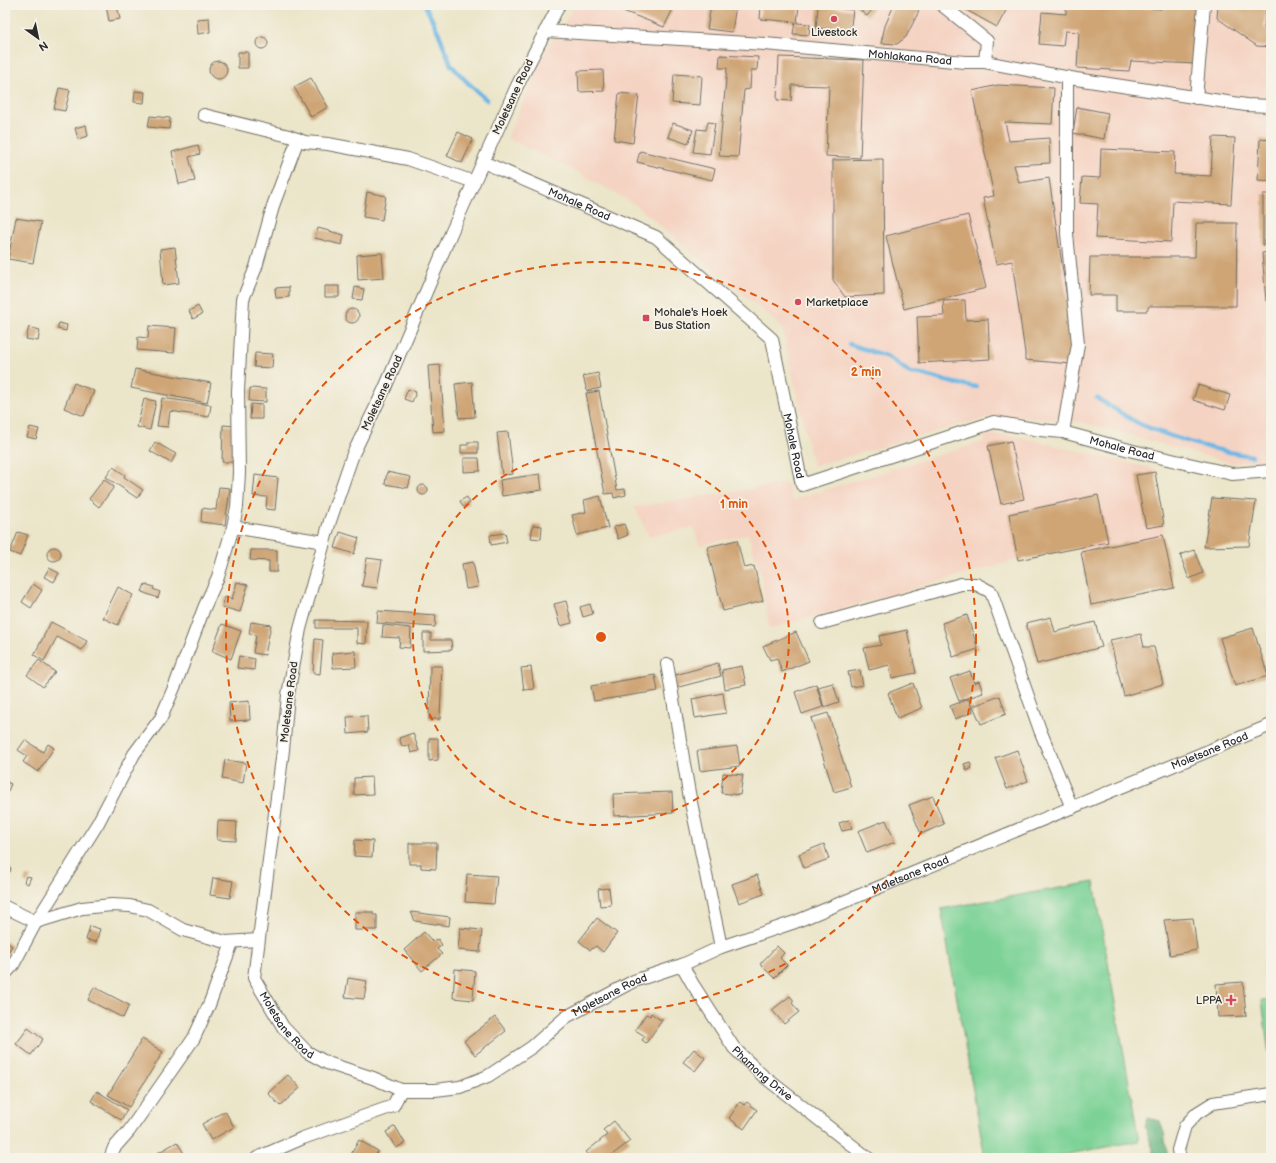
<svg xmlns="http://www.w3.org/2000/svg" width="1276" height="1163" viewBox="0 0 1276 1163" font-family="'Balsamiq Sans',sans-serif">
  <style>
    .built { fill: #f5d3c2 }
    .green { fill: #7cd296; stroke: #547e60 }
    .forest { fill: #65b47f; stroke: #487055 }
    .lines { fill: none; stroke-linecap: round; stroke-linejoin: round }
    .stream { stroke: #6ab6e4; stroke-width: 4.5 }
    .building { fill: #cfa576 }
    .street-casing { stroke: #6e6c62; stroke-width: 14 }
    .street { stroke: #fff; stroke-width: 12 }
    .ring { fill: none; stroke: #df570e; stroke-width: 2; stroke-dasharray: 7 5 }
    .poi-dot { fill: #d1495b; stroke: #f7f3e8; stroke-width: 1.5 }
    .labels { text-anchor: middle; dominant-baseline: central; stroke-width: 3.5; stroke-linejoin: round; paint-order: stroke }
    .poi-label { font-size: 11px; fill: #2b2b2b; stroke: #f7f3e8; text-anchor: start }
    .street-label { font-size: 11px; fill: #2b2b2b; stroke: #f7f3e8 }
    .centre { fill: #df570e; stroke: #f7f3e8; stroke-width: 2 }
    .ring-label { font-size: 12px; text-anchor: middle; font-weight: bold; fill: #df570e; stroke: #f7f3e8; stroke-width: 3.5; stroke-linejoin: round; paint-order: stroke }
  </style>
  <rect width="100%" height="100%" fill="#f7f3e8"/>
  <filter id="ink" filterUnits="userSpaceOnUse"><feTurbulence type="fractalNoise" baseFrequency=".025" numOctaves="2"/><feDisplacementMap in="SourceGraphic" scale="8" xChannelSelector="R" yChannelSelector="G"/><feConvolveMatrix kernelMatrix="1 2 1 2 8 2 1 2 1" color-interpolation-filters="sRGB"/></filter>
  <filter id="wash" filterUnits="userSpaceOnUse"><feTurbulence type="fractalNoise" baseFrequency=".012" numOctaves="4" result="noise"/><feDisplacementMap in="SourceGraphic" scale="16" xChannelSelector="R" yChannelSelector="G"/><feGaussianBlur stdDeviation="0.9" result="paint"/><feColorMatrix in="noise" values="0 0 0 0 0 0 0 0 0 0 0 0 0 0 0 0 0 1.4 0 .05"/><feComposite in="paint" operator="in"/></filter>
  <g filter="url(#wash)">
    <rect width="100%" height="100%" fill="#ebe5c9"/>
    <path class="built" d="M576 5H1271V460L1230 463 1082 422 1057 419 989 417 813 466 782 327 636 205 579 173 507 138 544 53Z
      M983 435H1009L1155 469 1164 525 1163 535 1174 588 1091 605 1079 548 1013 561 769 629 762 579 748 534 700 546 693 527 649 537 635 507 787 483 792 500 985 441Z"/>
    <path class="green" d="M1094 882 1139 1141 1046 1158H985L941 909Z
      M1271 999V1071L1262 1000Z"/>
    <path class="forest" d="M1148 1118 1160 1121 1164 1133 1168 1158H1155L1153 1149 1145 1127Z"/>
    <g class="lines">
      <path class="stream" d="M425 5 439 34 451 65 468 83 487 100
        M849 344 888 357 897 363 910 373 921 374 954 383 977 387
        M1097 398C1112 407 1127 418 1142 425 1176 439 1216 451 1252 456"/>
    </g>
    <g id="blocks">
      <path class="building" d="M106 5H117L120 19 109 21Z
        M608 5H675L664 27Z
        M711 5H736L732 32 707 29Z
        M761 5H799L797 23 810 24 809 35 793 34 795 22 760 19Z
        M854 5H876L867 16Z
        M894 5H919L918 13 906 37 897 44 881 43 885 26Z
        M957 5H1009L997 27Z
        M1066 5H1138V8L1161 9V5H1200L1197 64 1131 61 1129 71 1077 68 1079 32 1065 31 1063 46 1039 44 1042 12 1066 14Z
        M1218 5H1266L1264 28 1271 29V47L1257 46 1217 18Z
        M818 6 853 10 850 32 816 28Z
        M209 18 210 32 198 34 197 19Z
        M256 43a6 6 0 1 1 12 0a6 6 0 1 1-12 0Z
        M238 52H248V68H238Z
        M720 55 758 57 757 70H751L750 89 744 90 738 157 719 156 727 68H719Z
        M779 57 864 60 860 158 826 156 829 86 792 85 791 101 777 100Z
        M209 70a9 9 0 1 1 18 0a9 9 0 1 1-18 0Z
        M603 70 604 91 579 92 578 71Z
        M674 74 702 76 700 105 672 103Z
        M311 78 328 107 311 117 294 87Z
        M998 85 1054 88 1052 124 1005 122 1009 141 1049 138 1050 163 1014 165 1019 183 1049 178 1074 345 1071 364 1025 360V353L1012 261 996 264 983 198 994 196 972 91Z
        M59 88 70 90 65 111 54 109Z
        M135 91 145 92 144 103 134 102Z
        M619 93 639 95 633 143 614 140Z
        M1077 107 1108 113 1104 139 1073 133Z
        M150 116 170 118 169 129 148 127Z
        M708 122 715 123 710 154 693 152 697 129 706 130Z
        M673 123 693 130 688 144 668 137Z
        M86 125 88 136 78 139 75 128Z
        M458 132 473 139 462 163 447 156Z
        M1213 137 1235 138 1231 204 1173 201 1171 242 1096 238 1098 204 1080 203 1082 177 1100 178 1101 149 1175 152 1174 174 1211 176Z
        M1260 139 1271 140V181L1258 180Z
        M198 145 200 154 189 157 195 181 179 184 172 152Z
        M640 151 715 169 712 180 637 162Z
        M883 159 884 295 845 297 833 280V160Z
        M367 192 386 196 382 220 363 217Z
        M1263 194H1271V245H1263Z
        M968 215 986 288 904 309 886 236Z
        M16 218 41 222 33 263 8 259Z
        M1196 223H1237L1236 306H1149L1147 311H1116V295H1089L1090 257H1195Z
        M318 228 344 235 342 245 315 238Z
        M175 247 179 283 163 285 160 249Z
        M1271 252V301H1266L1262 253Z
        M382 253 384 278 358 280 357 255Z
        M325 286H339V297H325Z
        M289 287V297L276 298 275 288Z
        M355 287 364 289 362 300 353 299Z
        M965 300 966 320 988 319 990 359 919 363 917 317 944 316 943 301Z
        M198 306 202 314 193 319 189 311Z
        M345 316a7 7 0 1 1 14 0a7 7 0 1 1-14 0Z
        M59 323 67 325 66 331 57 329Z
        M149 326 176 328 174 353 137 350 138 337 148 338Z
        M29 327 40 330 38 341 26 339Z
        M255 353 273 354 272 368 254 367Z
        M440 365 445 431 433 432 428 366Z
        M135 369 211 383 207 403 131 388Z
        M598 373 601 388 587 391 583 376Z
        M472 382 475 417 459 418 455 384Z
        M74 383 94 391 84 416 64 408Z
        M1198 385 1230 395 1225 410 1193 400Z
        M250 388 266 389V402L249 401Z
        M408 389 416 392 412 402 404 399Z
        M599 391 617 490 625 489 626 495 614 498 613 493 605 494 586 393Z
        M162 398 211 405 209 417 170 411 168 427 157 426Z
        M144 399 156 401 150 430 137 427Z
        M251 404 262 405V419H250Z
        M223 425 236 426V462H222Z
        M30 427 39 429 36 439 27 437Z
        M508 432 513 474 502 475 497 433Z
        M1011 441 1024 499 1001 504 988 446Z
        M155 442 176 454 171 463 150 451Z
        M468 442H478V453H461V445H468Z
        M464 458H479L480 471 464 472Z
        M113 467 125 475 124 477 143 490 137 498 106 477Z
        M387 472 411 477 408 488 385 484Z
        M1155 472 1164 525 1146 528 1136 475Z
        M540 474 542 490 502 496 500 480Z
        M255 475 278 478 275 510 266 509 267 497 253 496Z
        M104 479 114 487 99 507 89 499Z
        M418 490a5 5 0 1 1 10 0a5 5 0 1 1-10 0Z
        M219 487 230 488 225 525 201 522 202 508 216 510Z
        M1098 495 1108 542 1018 560 1009 514Z
        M600 496 608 528 577 535 572 515 586 512 584 500Z
        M467 497 470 503 463 507 460 501Z
        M1212 498 1256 501 1249 546 1204 547Z
        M624 524 628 535 618 539 614 527Z
        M533 525 542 526 541 539 531 538Z
        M18 532 28 535 20 556 10 552Z
        M340 532 359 538 354 554 335 548Z
        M505 533 507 542 491 545 490 535Z
        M1163 535 1174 588 1091 605 1081 552Z
        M737 540 744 568 754 566 763 601 723 611 707 547Z
        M47 554a7 7 0 1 1 14 0a7 7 0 1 1-14 0Z
        M251 550H277V572H269V561L250 560Z
        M1194 550 1203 573 1189 579 1180 555Z
        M367 558 382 560 377 588 362 586Z
        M473 562 478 587 466 589 462 564Z
        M49 568 59 573 54 582 44 577Z
        M237 582 248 585 240 612 222 607 225 597 232 599Z
        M33 584 42 590 31 608 22 602Z
        M145 584 154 587 153 589 160 592 158 598 142 592Z
        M118 587 133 595 118 625 103 618Z
        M566 601 572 623 560 626 554 604Z
        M590 604 593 614 583 617 580 607Z
        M378 611 436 615 435 627 377 623Z
        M967 615 978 649 953 657 942 623Z
        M1051 617 1055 632 1095 622 1102 647 1037 664 1026 623Z
        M316 620 367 621 366 644 357 643V628H316Z
        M51 622 87 641 82 650 57 637 44 661 34 655Z
        M251 622 271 625 265 655 253 653 256 635 249 634Z
        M222 624 241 631 231 659 212 651Z
        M383 625 411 628 410 648 399 647 400 638 382 637Z
        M1253 628 1268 676 1235 686 1220 638Z
        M907 630 916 673 892 678 889 665 869 670 864 648 881 645 879 636Z
        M796 632 809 661 782 672 777 658 770 660 763 646Z
        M423 633H431V640H451L452 650 423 651Z
        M1141 634 1144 647H1154L1163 684 1124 696 1110 640Z
        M315 639 323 640 320 674 313 673Z
        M355 651 356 667 333 668 332 653Z
        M239 656 255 659 254 670 237 668Z
        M39 660 55 672 43 687 27 675Z
        M718 663 721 676 675 688 672 676Z
        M430 666H442L440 719H429Z
        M742 666 746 685 725 689 722 670Z
        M531 667 534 689 524 690 521 668Z
        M860 670 863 685 851 687 848 672Z
        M970 671 974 683 979 681 983 693 959 701 950 678Z
        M655 675 658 691 594 701 591 686Z
        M833 683 839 702 824 707 818 687Z
        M913 683 922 708 897 718 888 693Z
        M816 684 823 707 802 714 795 692Z
        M723 693 726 713 695 718 692 699Z
        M1000 696 1006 714 981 724 973 706Z
        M969 699 973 712 955 719 950 706Z
        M249 701 250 720 230 721 229 703Z
        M828 713 851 787 834 792 811 718Z
        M367 716 368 732 348 734 347 717Z
        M413 733 419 751 411 753 409 745 402 746 399 738Z
        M429 738H438V760L429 761Z
        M25 740 43 752 48 744 54 748 38 772 23 762 27 756 18 750Z
        M737 746 740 766 700 771 697 751Z
        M1017 750 1028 781 1007 789 995 758Z
        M225 760 246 763 243 783 222 779Z
        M970 762 972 768 967 771 964 764Z
        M723 773 743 775 740 795 721 793Z
        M372 777 373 794 354 795V778Z
        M5 781 11 784 8 791 5 790Z
        M672 792 673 813 614 816 613 794Z
        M933 796 944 824 921 834 909 805Z
        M849 820 852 829 842 831 839 823Z
        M886 820 895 842 867 853 858 831Z
        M218 821 237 822 236 841 217 840Z
        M355 840 373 841 372 857 354 856Z
        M409 843H437L436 869 421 868V864H409Z
        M824 844 829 859 804 868 799 854Z
        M5 865 8 866 11 869 10 872 6 875H5Z
        M467 874 497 876 494 904 465 902Z
        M757 875 764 894 739 903 732 884Z
        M26 876 31 877 28 884 24 882Z
        M213 878 233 881 230 898 210 895Z
        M609 888 611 905 600 906 598 889Z
        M355 912H373V915H377V930H355Z
        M411 912 450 917 449 926 415 921Z
        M597 918 617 933 603 952 596 946 590 950 579 941Z
        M1193 918 1197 950 1170 955 1164 920Z
        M90 926 100 929 96 942 86 940Z
        M460 928 482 930 480 952 458 950Z
        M424 932 432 941 438 939 442 945 437 949 442 954 422 971 404 950Z
        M5 941 12 946 5 958Z
        M777 946 784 953 780 958 787 965 774 978 760 964Z
        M455 969 475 971 473 1000 453 998Z
        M348 978 367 981 364 999 345 997Z
        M1243 982 1246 1016 1218 1017 1216 984Z
        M94 987 129 1005 123 1018 88 1000Z
        M790 996 794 1001 792 1003 799 1012 784 1024 772 1010Z
        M651 1013 659 1019H663L646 1043 642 1040 645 1036 635 1030 646 1014 650 1016Z
        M495 1017 506 1031 475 1055 464 1041Z
        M28 1028 43 1039 31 1055 16 1044Z
        M142 1039 163 1052 129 1107 108 1095Z
        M694 1049 705 1058 695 1071 683 1062Z
        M288 1075 300 1088 280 1106 268 1093Z
        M97 1091 127 1110 121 1120 91 1101Z
        M740 1102 744 1105 747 1102 757 1110 744 1129 729 1118Z
        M225 1111 234 1127 211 1140 202 1124Z
        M614 1121 630 1141 608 1158H591L586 1152 607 1135 603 1130Z
        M395 1126 405 1143 396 1148 386 1132Z
        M359 1140 378 1151 374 1158H349Z
        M177 1142 186 1157 156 1158 154 1155Z"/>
    </g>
  </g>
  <g filter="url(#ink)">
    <use href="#blocks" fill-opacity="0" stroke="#6e6c62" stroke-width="1"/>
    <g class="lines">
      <g class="street-casing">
        <g id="street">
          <path id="s1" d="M559 5 517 86 452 231 385 388 353 454 330 521 300 629 288 695 283 750 254 978 283 1027 307 1052 327 1063 373 1078 401 1090H435L460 1087 488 1076 532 1047 566 1017 634 981 682 965 721 947 795 922 1271 725"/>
          <path d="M942 5 987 41 985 62"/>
          <path id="s2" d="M545 31 765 44 965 62H985L1076 79 1246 105 1271 106"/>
          <path d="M1196 98 1204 5"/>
          <path d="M204 115 289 136 305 142 328 144 408 159 474 182"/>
          <path id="s3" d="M483 162 656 237 772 339 802 485 994 422 1040 430 1063 432 1133 451 1232 474 1271 471"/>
          <path d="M1063 432 1078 344 1067 234V77"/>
          <path d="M233 527 324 542"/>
          <path d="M822 623 961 584H976L991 592 1040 730 1072 808"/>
          <path d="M667 664 689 793 721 947"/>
          <path d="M5 907 36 922 82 908 112 905 130 906 148 910 183 930 226 942 258 940"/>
          <path id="s4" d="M682 965 692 983 734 1048 762 1075 868 1158"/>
          <path d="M5 974 13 965 36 922 98 823 134 754 161 718 176 683 204 608 218 577 233 527 237 507 239 473 238 391 243 299 256 267 274 203 298 139"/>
          <path d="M110 1158 114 1148 129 1131 194 1038 209 1005 232 943"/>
          <path d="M257 1158 303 1138 393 1106 401 1090"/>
          <path d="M1180 1158 1178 1150 1185 1126 1197 1113 1213 1103 1271 1094"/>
        </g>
      </g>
      <use href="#street" class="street"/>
    </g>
  </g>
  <g class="ring">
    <circle cx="601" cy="637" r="188"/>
    <circle cx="601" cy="637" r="375"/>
  </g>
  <g class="poi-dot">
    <circle cx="834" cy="19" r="4"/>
    <circle cx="798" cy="302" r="4"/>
    <rect x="642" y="314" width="8" height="8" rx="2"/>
    <path d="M1229 994h4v4h4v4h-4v4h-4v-4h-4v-4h4z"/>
  </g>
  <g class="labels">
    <g class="poi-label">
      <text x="834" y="32" text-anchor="middle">Livestock</text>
      <text x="806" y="302">Marketplace</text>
      <text x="654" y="312">Mohale's Hoek<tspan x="654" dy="13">Bus Station</tspan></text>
      <text x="1222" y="1000" text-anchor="end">LPPA</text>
    </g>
    <g class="street-label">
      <text stroke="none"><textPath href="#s2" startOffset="366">Mohlakana Road</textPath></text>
      <text transform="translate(513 97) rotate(-65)">Moletsane Road</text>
      <text stroke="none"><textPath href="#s3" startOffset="105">Mohale Road</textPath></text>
      <text transform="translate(382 393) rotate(-65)">Moletsane Road</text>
      <text stroke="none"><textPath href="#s3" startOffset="452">Mohale Road</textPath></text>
      <text stroke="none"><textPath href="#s3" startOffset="825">Mohale Road</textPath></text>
      <text transform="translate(289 702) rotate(-83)">Moletsane Road</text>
      <text stroke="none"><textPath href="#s1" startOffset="2107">Moletsane Road</textPath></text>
      <text stroke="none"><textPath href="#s1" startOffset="1783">Moletsane Road</textPath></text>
      <text stroke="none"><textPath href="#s1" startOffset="1459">Moletsane Road</textPath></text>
      <text stroke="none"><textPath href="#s1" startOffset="1087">Moletsane Road</textPath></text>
      <text stroke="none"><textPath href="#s4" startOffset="136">Phamong Drive</textPath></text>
    </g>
  </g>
  <circle cx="601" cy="637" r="6" class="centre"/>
  <g class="ring-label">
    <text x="866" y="376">2 min</text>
    <text x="734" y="508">1 min</text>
  </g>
  <rect width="1276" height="1163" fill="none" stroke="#f7f3e8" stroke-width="20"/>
  <g transform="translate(38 38) rotate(147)" stroke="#f7f3e8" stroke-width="3" paint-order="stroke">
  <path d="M0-3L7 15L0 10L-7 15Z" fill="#2b2b2b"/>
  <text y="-6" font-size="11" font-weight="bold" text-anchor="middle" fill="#2b2b2b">N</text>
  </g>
</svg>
